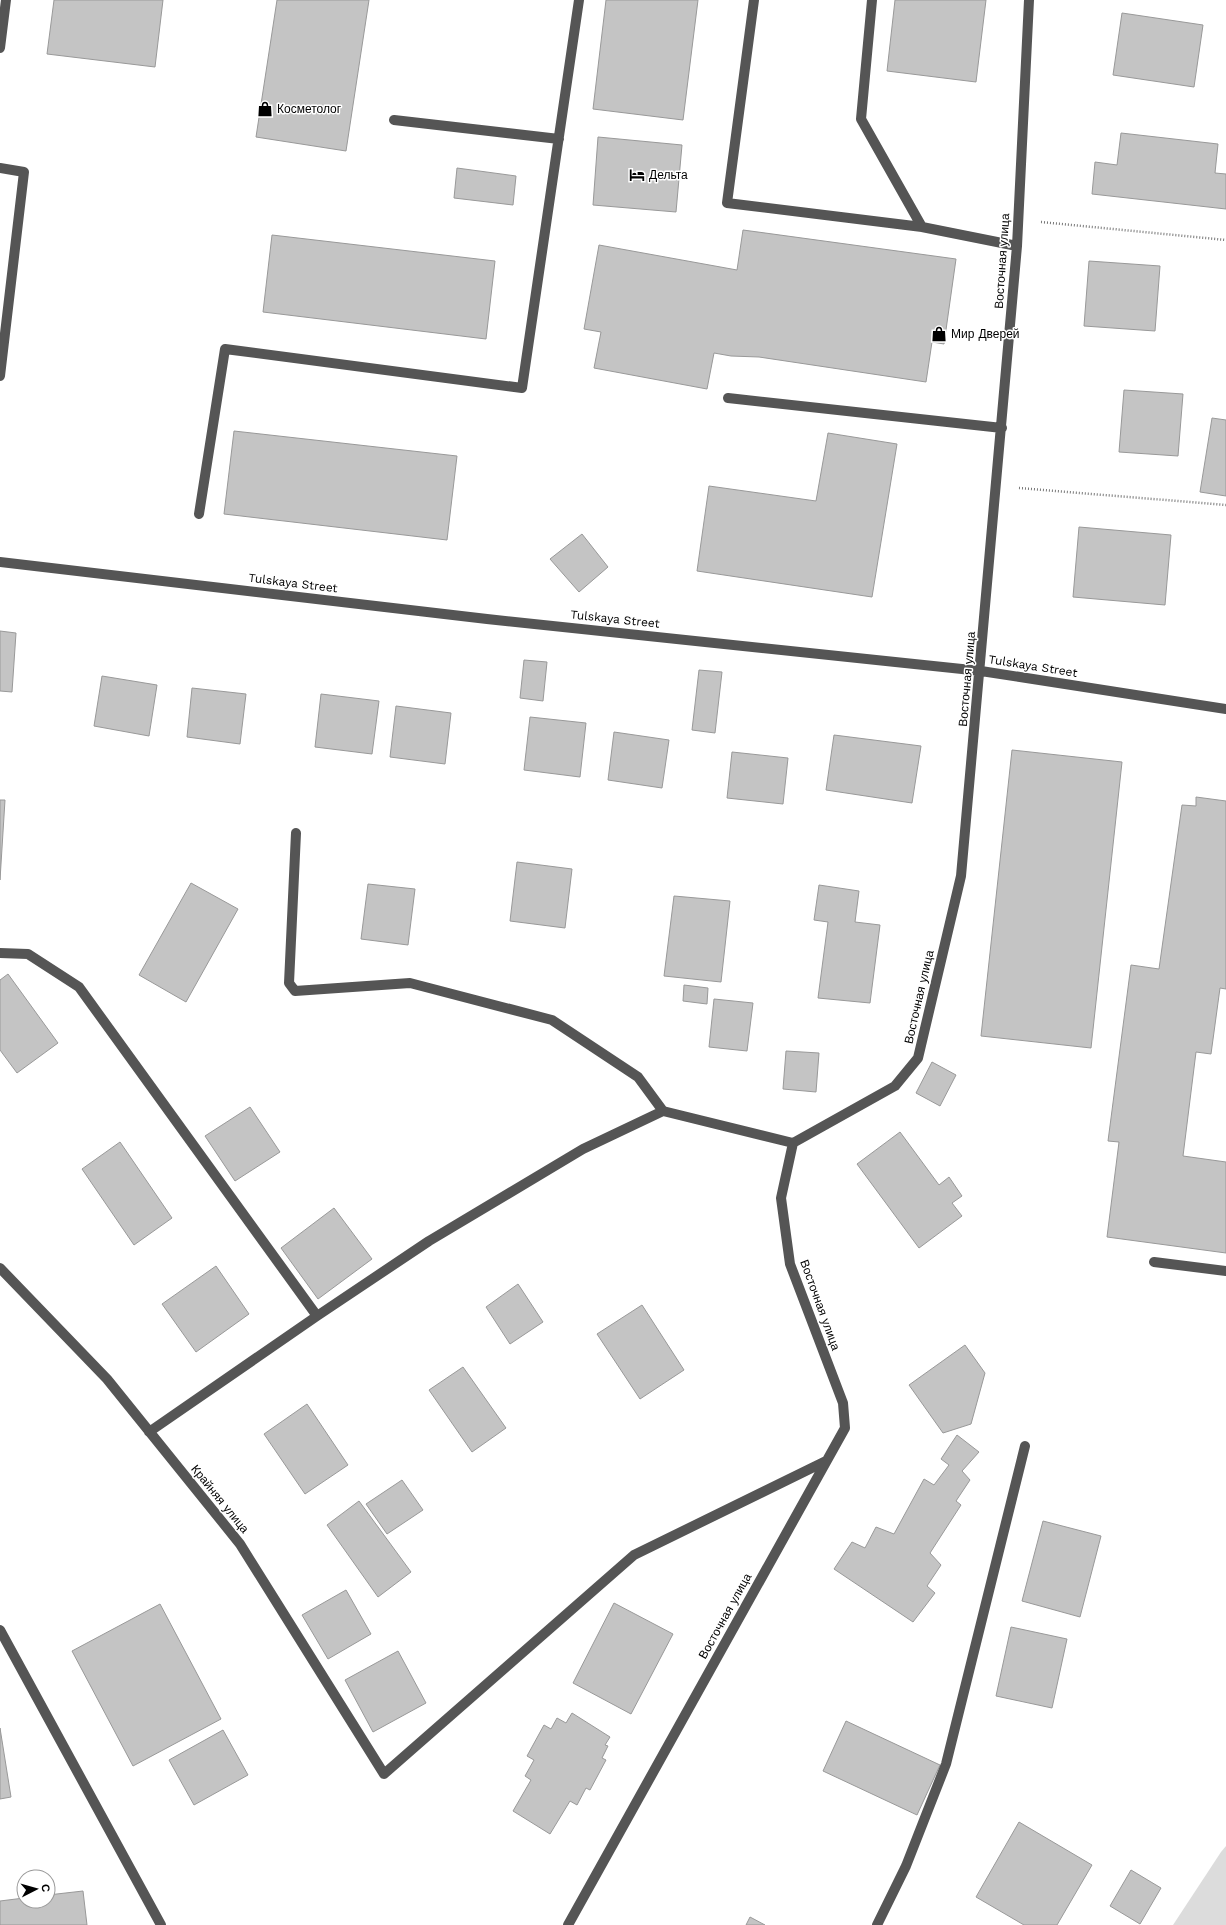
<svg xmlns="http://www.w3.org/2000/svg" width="1226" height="1925" viewBox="0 0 1226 1925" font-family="'Work Sans',sans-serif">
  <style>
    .green { fill: #dcdcdc }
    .building { fill: #c4c4c4; stroke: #999 }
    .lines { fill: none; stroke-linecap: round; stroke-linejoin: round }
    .path { stroke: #777; stroke-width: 2.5; stroke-dasharray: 1 2; stroke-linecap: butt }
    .minor { stroke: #555; stroke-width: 10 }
    .labels { text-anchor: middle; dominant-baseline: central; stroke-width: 3; stroke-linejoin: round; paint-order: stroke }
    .poi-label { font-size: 12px; fill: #000; stroke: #fff; text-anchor: start }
    .street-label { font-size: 12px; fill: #000; stroke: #fff }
  </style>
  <rect width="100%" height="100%" fill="#fff"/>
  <path class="green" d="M1226 1846V1925H1173L1221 1852Z"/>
  <path class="building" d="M54 0H163L155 67 47 54Z
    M277 0H369L346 151 256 137Z
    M606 0H698L683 120 593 109Z
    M895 0H986L976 82 887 71Z
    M1122 13 1203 25 1194 87 1113 75Z
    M1121 133 1218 144 1215 173 1226 174V209L1092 194 1095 162 1117 165Z
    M598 137 682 145 676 212 593 205Z
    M457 168 516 176 513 205 454 198Z
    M743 230 956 259 944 344 932 342 926 382 759 357 731 356 714 353 707 389 594 368 601 332 584 329 599 245 737 270Z
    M272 235 495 261 486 339 263 312Z
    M1089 261 1160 266 1155 331 1084 326Z
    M1124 390 1183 394 1178 456 1119 452Z
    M1212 418 1226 420V496L1200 492Z
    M234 431 457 456 447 540 224 514Z
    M828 433 897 444 872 597 697 571 709 486 816 501Z
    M1079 527 1171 535 1165 605 1073 597Z
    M582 534 608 567 579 592 550 559Z
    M0 631 16 633 12 692 0 691Z
    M524 660 547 662 543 701 520 698Z
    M699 670 722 672 715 733 692 730Z
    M102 676 157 685 149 736 94 726Z
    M192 688 246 694 240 744 187 737Z
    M321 694 379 701 372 754 315 747Z
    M396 706 451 713 445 764 390 757Z
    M530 717 586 723 580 777 524 770Z
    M614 732 669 740 662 788 608 780Z
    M834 735 921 746 912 803 826 790Z
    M1012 750 1122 762 1091 1048 981 1036Z
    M732 752 788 758 783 804 727 798Z
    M1196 797 1226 801V989L1220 988 1211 1054 1196 1052 1183 1156 1226 1162V1253L1107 1237 1119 1142 1108 1141 1131 965 1159 969 1182 805 1196 806Z
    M0 800H5L0 880Z
    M517 862 572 869 565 928 510 921Z
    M191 883 238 909 186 1002 139 975Z
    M368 884 415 889 408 945 361 939Z
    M819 885 859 891 855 922 880 925 870 1003 818 998 828 922 814 920Z
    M674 896 730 901 721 982 664 976Z
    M8 974 58 1043 17 1073 0 1050V980Z
    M684 985 708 988 707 1004 683 1001Z
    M714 999 753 1003 747 1051 709 1047Z
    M786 1051 819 1053 816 1092 783 1089Z
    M932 1062 956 1075 940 1106 916 1093Z
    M250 1107 280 1152 235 1181 205 1136Z
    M900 1132 939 1185 949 1177 962 1196 952 1203 962 1216 919 1248 857 1164Z
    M120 1142 172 1218 134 1245 82 1169Z
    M334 1208 372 1259 318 1299 281 1248Z
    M216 1266 249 1314 196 1352 162 1304Z
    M518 1284 543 1322 510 1344 486 1307Z
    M642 1305 684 1370 640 1399 597 1334Z
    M965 1345 985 1373 971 1424 943 1433 909 1385Z
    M463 1367 506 1428 472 1452 429 1390Z
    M307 1404 348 1465 305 1494 264 1434Z
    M957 1435 979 1452 962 1471 970 1480 956 1501 961 1505 930 1553 941 1565 927 1586 935 1593 913 1622 834 1569 852 1542 865 1548 876 1527 894 1534 924 1479 934 1485 949 1465 941 1459Z
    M402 1480 423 1510 387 1534 366 1504Z
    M359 1501 411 1572 378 1597 327 1525Z
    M1043 1521 1101 1536 1080 1617 1022 1601Z
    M346 1590 371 1634 328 1659 302 1615Z
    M614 1603 673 1634 631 1714 573 1683Z
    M160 1604 221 1719 133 1766 72 1651Z
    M1011 1627 1067 1639 1052 1708 996 1696Z
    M398 1651 426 1703 373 1732 345 1680Z
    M572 1713 610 1737 605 1745 608 1746 602 1758 606 1760 590 1790 586 1788 577 1805 570 1801 550 1834 513 1811 531 1780 525 1776 534 1760 527 1756 544 1725 551 1729 557 1718 566 1723Z
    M846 1721 940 1765 917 1815 823 1771Z
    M0 1728 11 1797 0 1799Z
    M223 1730 248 1775 194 1805 169 1760Z
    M1019 1822 1092 1865 1057 1925H1024L976 1897Z
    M1131 1870 1161 1888 1140 1924 1110 1906Z
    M83 1891 87 1925H0V1901L24 1898V1901H48V1895Z
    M750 1917 765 1925H746Z"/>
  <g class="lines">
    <path class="path" d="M1041 222 1226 240
      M1019 488 1226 505"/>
    <path class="minor" d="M754 0 727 203 922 227 1017 246
      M872 0 861 119 922 227
      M0 48 6 0
      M394 120 559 139
      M0 168 24 172 0 376
      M728 398 1002 428
      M199 514 225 349 522 388 579 0
      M0 562 487 619 981 671 1226 709
      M296 833 289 983 295 991 410 983 552 1020 638 1077 663 1111
      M0 953 28 954 79 987 317 1316
      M1154 1262 1226 1271
      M0 1268 107 1379 240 1544 384 1774 634 1555 826 1461
      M149 1432 317 1316 429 1241 583 1149 663 1111 793 1143
      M0 1630 161 1925
      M568 1925 845 1428 843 1403 790 1264 781 1198 793 1143 895 1086 918 1058 961 876 1017 246 1029 0
      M877 1925 906 1866 946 1764 1025 1446"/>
  </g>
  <defs>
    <g id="shop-bare" transform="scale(1.2)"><path d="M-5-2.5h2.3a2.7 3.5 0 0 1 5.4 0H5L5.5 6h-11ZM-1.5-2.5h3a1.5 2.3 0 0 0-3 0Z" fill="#000" stroke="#fff" stroke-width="2.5" paint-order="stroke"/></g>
    <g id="hotel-bare" transform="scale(1.2)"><path d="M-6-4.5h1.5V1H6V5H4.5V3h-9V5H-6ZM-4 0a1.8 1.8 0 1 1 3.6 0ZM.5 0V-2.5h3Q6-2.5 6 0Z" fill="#000" stroke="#fff" stroke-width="2.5" paint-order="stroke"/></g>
  </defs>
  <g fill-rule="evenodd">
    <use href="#shop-bare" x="265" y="109"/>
    <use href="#hotel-bare" x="637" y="175"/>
    <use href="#shop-bare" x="939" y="334"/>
  </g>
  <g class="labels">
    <g class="poi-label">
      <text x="277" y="109">Косметолог</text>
      <text x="649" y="175">Дельта</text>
      <text x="951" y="334">Мир Дверей</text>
    </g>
    <g class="street-label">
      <text transform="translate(1002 261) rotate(-86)">Восточная улица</text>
      <text transform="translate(293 583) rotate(7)">Tulskaya Street</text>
      <text transform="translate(615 619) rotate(6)">Tulskaya Street</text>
      <text transform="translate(1033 666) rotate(9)">Tulskaya Street</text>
      <text transform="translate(967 679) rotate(-85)">Восточная улица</text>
      <text transform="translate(919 997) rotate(-77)">Восточная улица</text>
      <text transform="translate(820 1305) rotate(70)">Восточная улица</text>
      <text transform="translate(220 1499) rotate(51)">Крайняя улица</text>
      <text transform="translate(725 1616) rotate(-61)">Восточная улица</text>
    </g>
  </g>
  <g transform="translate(36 1889) rotate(84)"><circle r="19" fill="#ffffff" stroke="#999999"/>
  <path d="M0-3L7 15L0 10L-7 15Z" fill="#000000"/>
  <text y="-6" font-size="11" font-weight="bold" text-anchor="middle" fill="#000000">С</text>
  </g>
</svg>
